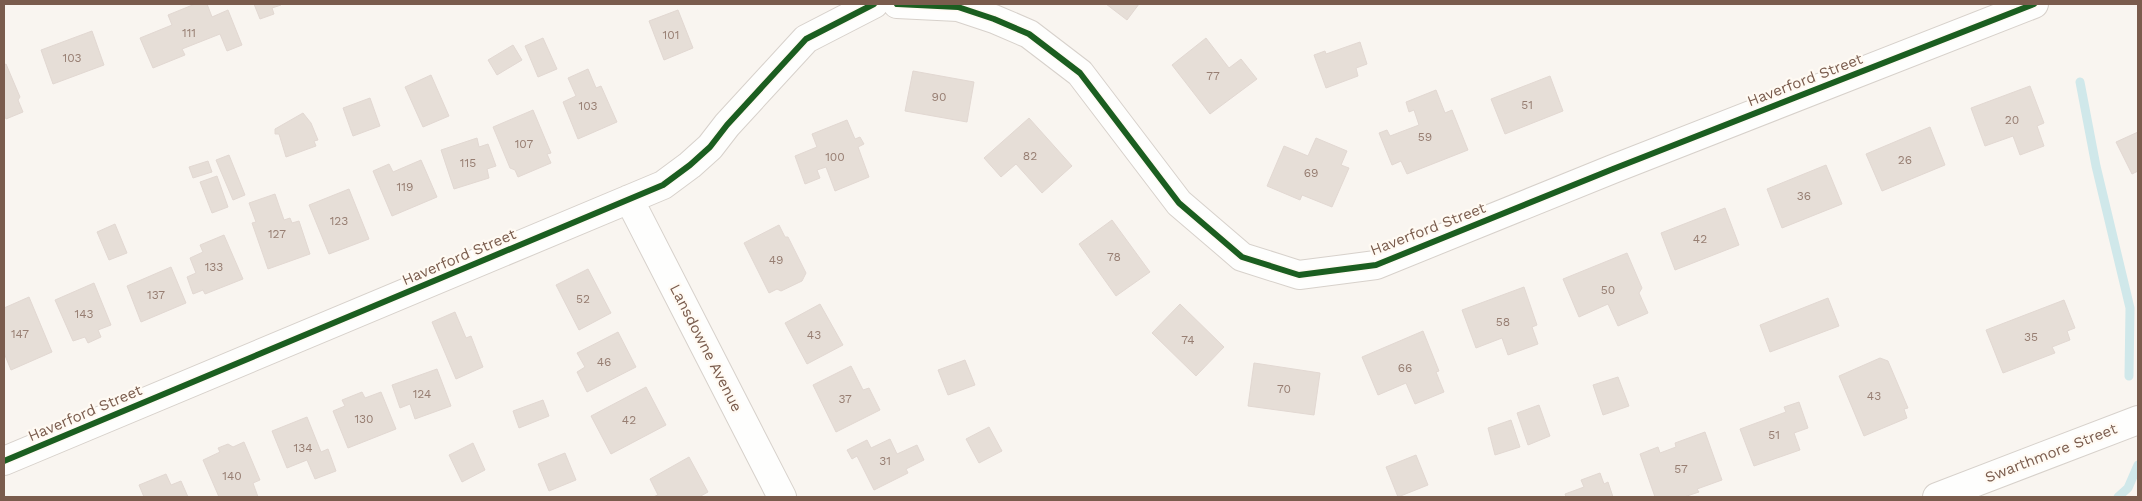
<svg xmlns="http://www.w3.org/2000/svg" width="2142" height="501" viewBox="0 0 2142 501" font-family="'Work Sans',sans-serif">
  <style>
    .lines { fill: none; stroke-linecap: round; stroke-linejoin: round }
    .stream { stroke: #d0e8ea; stroke-width: 9 }
    .building { fill: #e6ded7; stroke: #e2d8d2 }
    .minor-casing { stroke: #d7d1cb; stroke-width: 30 }
    .minor { stroke: #fefefd; stroke-width: 28 }
    .cycleway-casing { stroke: #fffaf3; stroke-width: 9 }
    .cycleway { stroke: #1b5e20; stroke-width: 6 }
    .labels { text-anchor: middle; dominant-baseline: central; stroke-width: 4.5; stroke-linejoin: round; paint-order: stroke }
    .number-label { font-size: 12px; fill: #977e72 }
    .street-label { font-size: 15px; fill: #7a5c4d; stroke: #fffaf3 }
  </style>
  <rect width="100%" height="100%" fill="#f9f5f0"/>
  <g class="lines">
    <path class="stream" d="M2080 82 2096 166 2130 308 2129 376
      M2118 497 2128 488 2138 465"/>
  </g>
  <path class="building" d="M195 4H207L212 17 228 10 242 45 227 51 220 34 182 49 185 55 153 68 140 38 172 25 168 15Z
    M254 4H281V5L272 8 274 14 260 19Z
    M1106 4H1139L1127 20Z
    M678 10 693 48 664 60 649 21Z
    M92 31 104 65 53 84 41 50Z
    M543 38 557 69 538 77 525 46Z
    M1206 38 1229 68 1241 59 1257 79 1210 114 1172 65Z
    M1360 42 1367 64 1356 68 1358 76 1326 88 1314 55 1325 51 1326 54Z
    M513 45 522 60 497 75 488 60Z
    M6 64 20 97 18 100 23 112 6 119 4 114V65Z
    M588 69 596 88 601 86 617 122 578 139 563 102 576 96 568 78Z
    M913 71 974 82 967 122 905 111Z
    M431 75 449 116 423 127 405 87Z
    M1550 76 1563 111 1505 134 1491 99Z
    M2030 86 2044 123 2037 126 2044 146 2020 155 2013 136 1985 146 1971 108Z
    M1436 90 1445 113 1452 110 1468 150 1407 174 1401 161 1392 165 1379 133 1387 130 1390 136 1419 125 1414 110 1409 112 1406 102Z
    M370 98 380 126 353 136 343 108Z
    M533 110 551 153 547 154 551 163 518 177 515 170 510 168 493 127Z
    M303 113 311 123 318 140 314 141 316 146 286 157 279 134H275V129Z
    M1029 118 1072 166 1042 193 1016 164 1001 177 984 158Z
    M847 120 855 139 860 137 864 144 858 147 869 177 835 191 826 167 817 170 820 178 805 184 795 156 817 147 812 134Z
    M1930 127 1945 165 1882 191 1866 154Z
    M2138 132V171L2132 174 2116 142Z
    M477 138 479 147 488 144 496 166 487 169 489 178 454 189 441 150Z
    M1316 138 1347 151 1341 165 1349 168 1332 207 1302 195 1300 200 1267 186 1284 146 1308 156Z
    M229 155 245 195 233 200 216 160Z
    M421 160 437 197 392 216 373 171 389 164 393 172Z
    M208 161 212 172 193 178 189 167Z
    M1826 165 1842 204 1782 228 1767 189Z
    M217 176 228 207 212 213 200 182Z
    M349 189 369 239 329 254 309 205Z
    M275 194 284 220 290 218 292 223 299 221 310 254 268 269 252 223 256 222 249 203Z
    M1725 208 1739 245 1675 270 1661 233Z
    M1112 220 1150 272 1116 296 1079 244Z
    M115 224 127 253 109 260 97 232Z
    M779 225 785 237H788L806 273 802 281 781 291 777 289 769 293 744 243Z
    M224 235 243 279 205 294 203 290 193 294 187 277 196 273 190 258 203 252 200 245Z
    M1627 253 1642 288 1639 293 1648 313 1618 326 1608 304 1579 317 1563 279Z
    M171 267 186 303 141 322 127 286Z
    M588 269 611 313 579 330 556 285Z
    M94 283 111 325 98 330 101 337 88 343 85 337 73 341 55 300Z
    M1524 287 1537 325 1532 327 1538 344 1508 355 1502 338 1476 348 1462 310Z
    M29 297 52 352 11 370 4 353V308Z
    M1828 298 1839 326 1770 352 1760 325Z
    M2064 300 2075 328 2067 331 2070 340 2052 347 2055 353 2003 373 1986 330Z
    M820 304 843 345 807 364 785 323Z
    M1180 304 1224 347 1196 376 1152 333Z
    M455 312 466 338 471 336 483 367 456 379 432 322Z
    M1423 331 1439 371 1436 372 1444 392 1415 404 1406 383 1378 395 1362 357Z
    M618 332 636 367 587 392 577 372 585 367 577 353Z
    M1880 358 1888 361 1908 408 1904 409 1907 418 1864 436 1839 376Z
    M965 360 975 385 948 395 938 370Z
    M1254 363 1320 373 1314 415 1248 406Z
    M851 366 863 390 869 388 880 410 836 432 813 385Z
    M437 369 451 406 415 419 410 404 400 408 392 385Z
    M1618 377 1629 406 1603 415 1593 385Z
    M646 387 666 425 611 454 591 416Z
    M362 392 365 398 381 392 396 429 348 448 333 411 345 406 342 400Z
    M543 400 549 416 519 428 513 411Z
    M1799 402 1808 428 1794 433 1800 450 1754 466 1740 429 1786 412 1784 407Z
    M1539 405 1550 436 1528 445 1517 413Z
    M307 417 321 452 328 449 336 471 315 479 307 460 287 468 272 431Z
    M1511 420 1520 447 1495 455 1488 428Z
    M989 427 1002 451 979 463 966 439Z
    M1705 432 1722 480 1697 489 1699 492 1684 497H1655L1640 454 1658 447 1660 453 1676 447 1675 443Z
    M890 439 897 454 917 445 924 460 906 469 908 473 874 490 857 456 852 459 847 450 867 440 871 448Z
    M244 442 260 480 253 483 258 497H219L203 460 220 452 218 448 228 444 233 447Z
    M473 443 485 470 462 482 449 455Z
    M565 453 576 480 549 491 538 464Z
    M1416 455 1428 485 1398 497 1386 467Z
    M689 457 708 492 699 497H653L658 495 650 479Z
    M1600 473 1604 484 1608 482 1613 497H1566L1565 494 1584 487 1581 480Z
    M166 474 171 485 181 481 188 497H144L139 485Z"/>
  <g class="lines">
    <g class="minor-casing">
      <path id="minor" d="M897 4 958 7 994 19 1029 34 1080 73 1179 203 1242 257 1299 275 1376 265 1613 169 2034 4
        M629 199 782 497
        M4 461 663 185 690 165 710 147 727 125 806 39 874 4
        M1937 497 2138 420"/>
    </g>
    <use href="#minor" class="minor"/>
    <g class="cycleway-casing">
      <path id="cycleway" d="M897 4 958 7 994 19 1029 34 1080 73 1179 203 1242 257 1299 275 1376 265 1613 169 2034 4
        M4 461 663 185 690 165 710 147 727 125 806 39 874 4"/>
    </g>
    <use href="#cycleway" class="cycleway"/>
  </g>
  <g class="labels">
    <g class="number-label">
      <text x="189" y="33">111</text>
      <text x="671" y="35">101</text>
      <text x="72" y="58">103</text>
      <text x="1213" y="76">77</text>
      <text x="939" y="97">90</text>
      <text x="1527" y="105">51</text>
      <text x="588" y="106">103</text>
      <text x="2012" y="120">20</text>
      <text x="1425" y="137">59</text>
      <text x="524" y="144">107</text>
      <text x="1030" y="156">82</text>
      <text x="835" y="157">100</text>
      <text x="1905" y="160">26</text>
      <text x="468" y="163">115</text>
      <text x="1311" y="173">69</text>
      <text x="405" y="187">119</text>
      <text x="1804" y="196">36</text>
      <text x="339" y="221">123</text>
      <text x="277" y="234">127</text>
      <text x="1700" y="239">42</text>
      <text x="1114" y="257">78</text>
      <text x="776" y="260">49</text>
      <text x="214" y="267">133</text>
      <text x="1608" y="290">50</text>
      <text x="156" y="295">137</text>
      <text x="583" y="299">52</text>
      <text x="84" y="314">143</text>
      <text x="1503" y="322">58</text>
      <text x="20" y="334">147</text>
      <text x="814" y="335">43</text>
      <text x="2031" y="337">35</text>
      <text x="1188" y="340">74</text>
      <text x="604" y="362">46</text>
      <text x="1405" y="368">66</text>
      <text x="1284" y="389">70</text>
      <text x="422" y="394">124</text>
      <text x="1874" y="396">43</text>
      <text x="845" y="399">37</text>
      <text x="364" y="419">130</text>
      <text x="629" y="420">42</text>
      <text x="1774" y="435">51</text>
      <text x="303" y="448">134</text>
      <text x="885" y="461">31</text>
      <text x="1681" y="469">57</text>
      <text x="232" y="476">140</text>
    </g>
    <g class="street-label">
      <text transform="translate(1805 80) rotate(-21)">Haverford Street</text>
      <text transform="translate(1428 229) rotate(-21)">Haverford Street</text>
      <text transform="translate(459 257) rotate(-23)">Haverford Street</text>
      <text transform="translate(706 348) rotate(63)">Lansdowne Avenue</text>
      <text transform="translate(85 413) rotate(-23)">Haverford Street</text>
      <text transform="translate(2051 453) rotate(-21)">Swarthmore Street</text>
    </g>
  </g>
  <rect width="2142" height="501" fill="none" stroke="#7a5c4d" stroke-width="10"/>
</svg>
